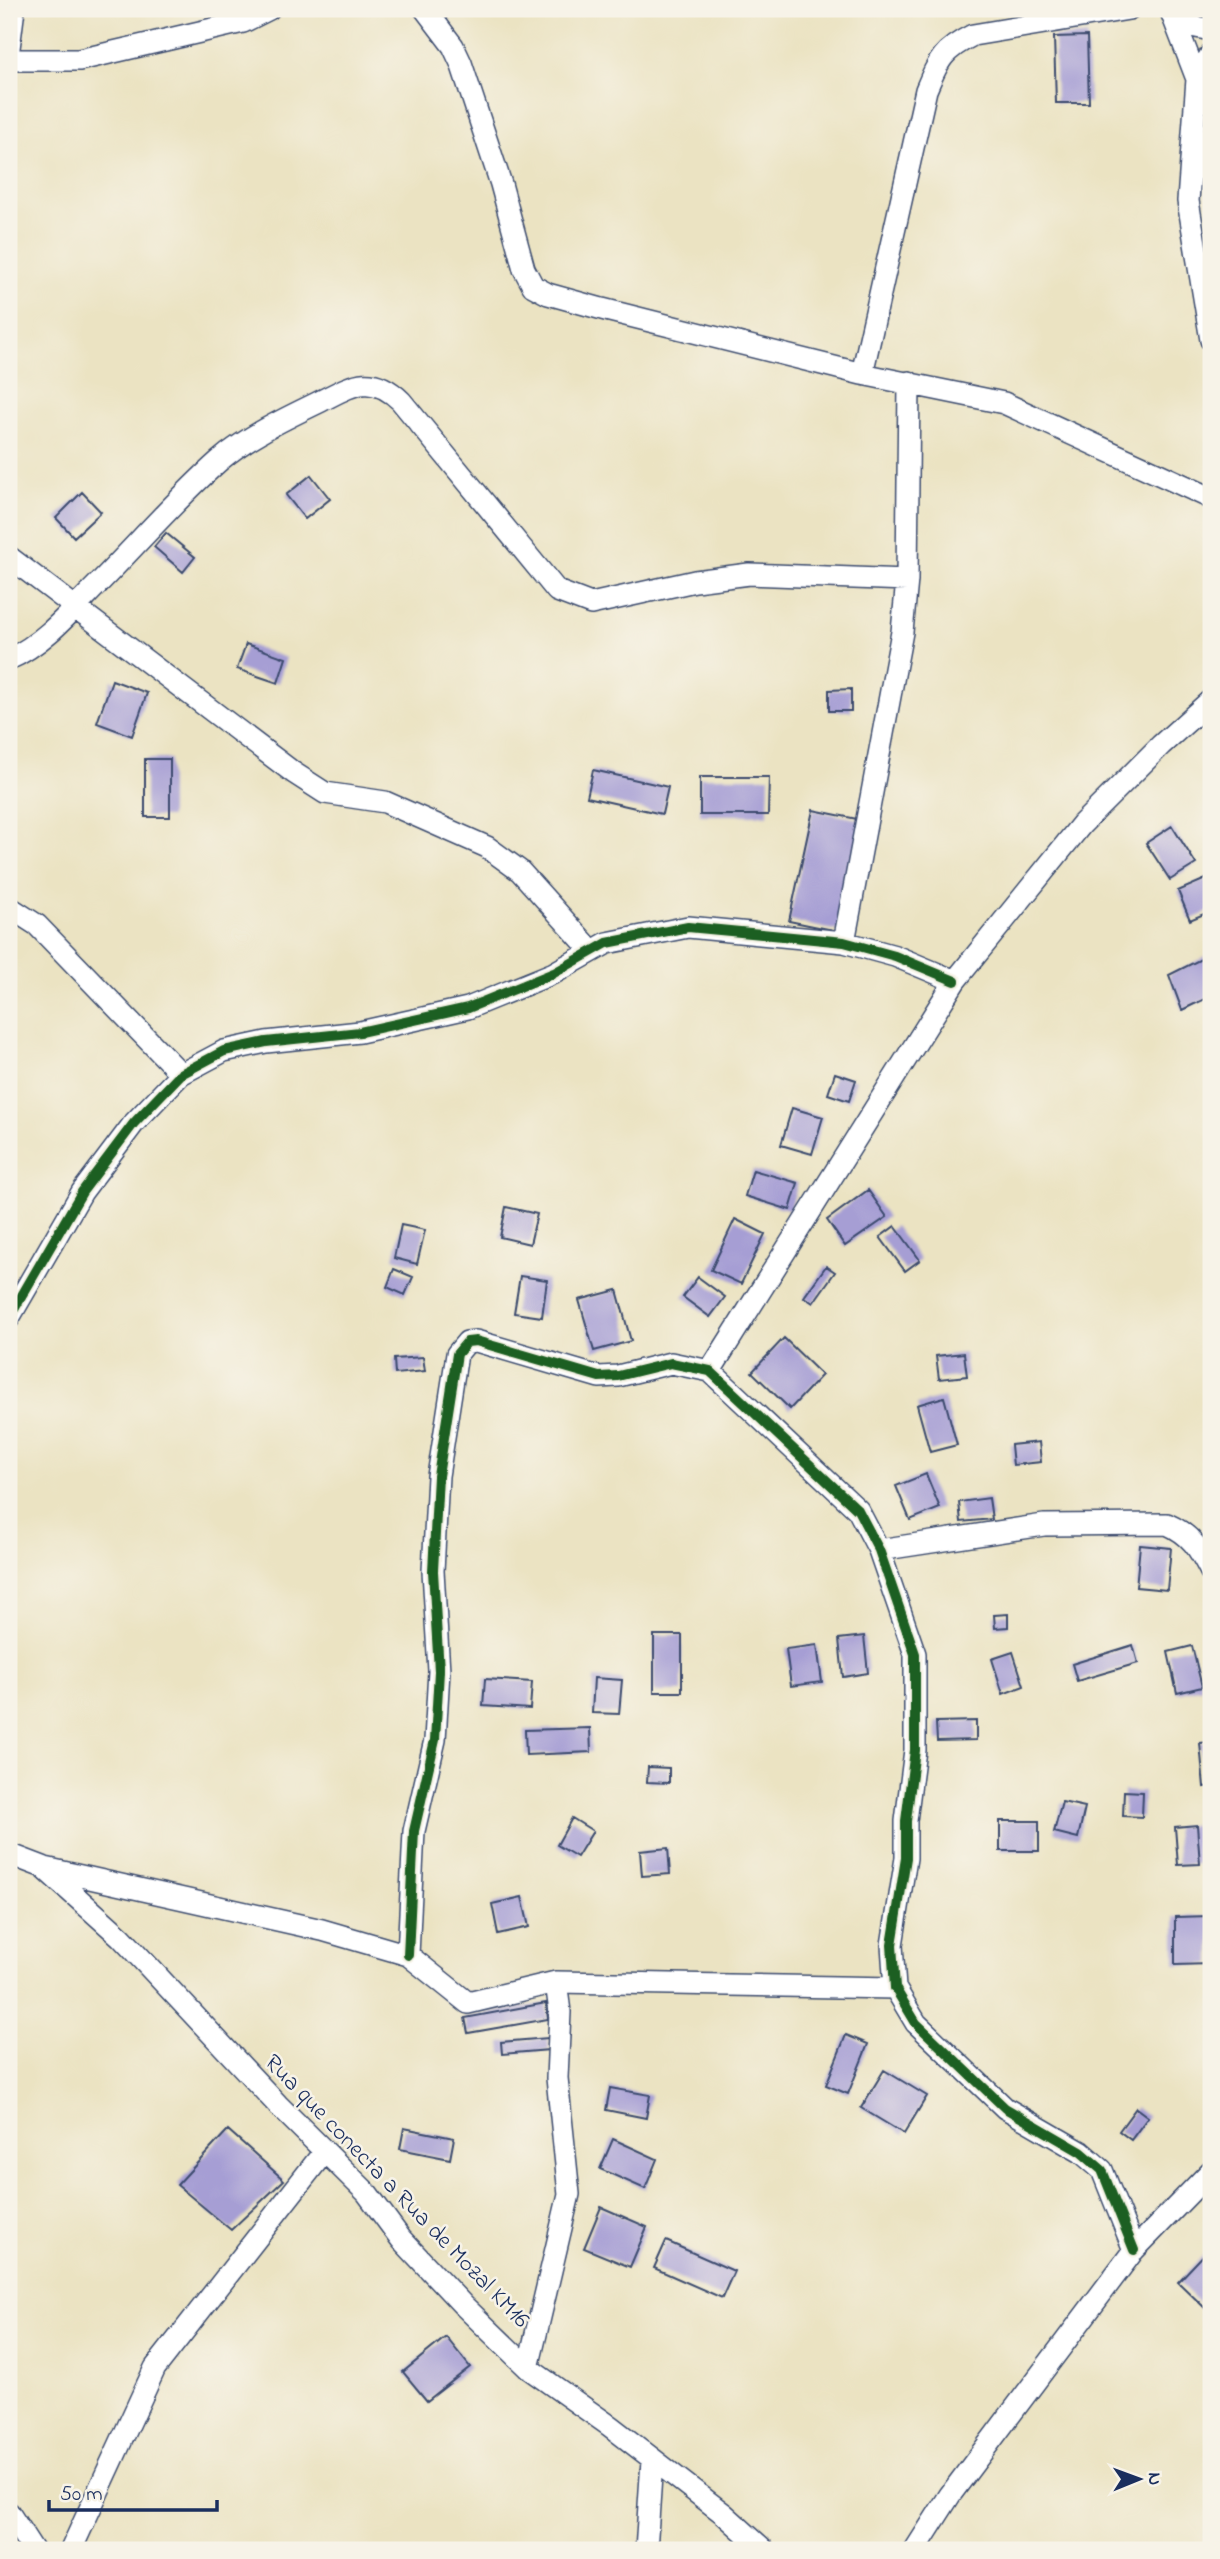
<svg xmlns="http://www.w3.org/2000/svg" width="1220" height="2559" viewBox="0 0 1220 2559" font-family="'Indie Flower',sans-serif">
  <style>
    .building { fill: #a69ed4 }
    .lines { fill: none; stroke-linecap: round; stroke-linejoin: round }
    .minor-casing { stroke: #3a4a6d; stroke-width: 24 }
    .minor { stroke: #fff; stroke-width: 21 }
    .cycleway-casing { stroke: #f7f3e8; stroke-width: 15 }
    .cycleway { stroke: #1b5e20; stroke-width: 10 }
    .labels { text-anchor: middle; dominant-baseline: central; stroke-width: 5; stroke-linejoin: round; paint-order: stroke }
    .street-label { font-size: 24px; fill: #1b2f5e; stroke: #f7f3e8 }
  </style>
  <rect width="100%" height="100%" fill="#f7f3e8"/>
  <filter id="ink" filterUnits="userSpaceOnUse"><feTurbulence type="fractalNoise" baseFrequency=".0143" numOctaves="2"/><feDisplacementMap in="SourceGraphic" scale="14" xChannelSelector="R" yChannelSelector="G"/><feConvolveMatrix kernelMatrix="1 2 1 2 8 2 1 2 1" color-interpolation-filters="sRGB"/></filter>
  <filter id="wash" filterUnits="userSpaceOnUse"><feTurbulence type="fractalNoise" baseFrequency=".00686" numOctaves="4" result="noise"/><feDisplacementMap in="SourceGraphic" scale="28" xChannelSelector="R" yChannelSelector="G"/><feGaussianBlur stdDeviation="1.57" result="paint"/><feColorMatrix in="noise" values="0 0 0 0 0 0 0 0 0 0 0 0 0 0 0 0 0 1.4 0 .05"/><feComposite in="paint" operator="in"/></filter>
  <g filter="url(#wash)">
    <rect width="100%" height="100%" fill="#ebe3c2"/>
    <g id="blocks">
      <path class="building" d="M1087 36 1089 103H1056L1054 37Z
        M311 475 330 499 305 519 286 495Z
        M82 492 101 512 74 537 56 518Z
        M166 533 195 557 183 572 154 547Z
        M246 644 286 658 278 683 237 669Z
        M112 680 147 693 132 736 97 723Z
        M851 689V711H829V690Z
        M145 759H170V817H145Z
        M593 770 668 787 662 814 587 797Z
        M700 777H769L768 815H700Z
        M813 810 862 820 838 931 789 921Z
        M1172 826 1196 864 1170 880 1146 843Z
        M1208 878 1211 911 1190 920 1178 891Z
        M1211 954V996L1182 1010 1169 975Z
        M835 1073 856 1080 849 1101 828 1094Z
        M792 1108 823 1117 812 1154 781 1145Z
        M753 1170 798 1183 790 1210 745 1196Z
        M868 1190 887 1217 845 1246 827 1220Z
        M506 1207 537 1214 530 1244 500 1237Z
        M735 1219 765 1234 741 1284 711 1270Z
        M401 1225 425 1230 417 1264 394 1258Z
        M895 1226 920 1260 905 1271 880 1237Z
        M826 1266 835 1272 813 1303 804 1297Z
        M394 1269 413 1277 405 1295 387 1287Z
        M520 1276 547 1280 542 1317 514 1313Z
        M698 1277 725 1297 710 1317 683 1297Z
        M617 1290 631 1341 594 1351 579 1300Z
        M784 1338 822 1375 790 1409 752 1372Z
        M964 1353 967 1376 939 1379 936 1356Z
        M423 1357 425 1371 395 1374 394 1359Z
        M944 1397 957 1445 930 1452 917 1405Z
        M1039 1442 1041 1462 1013 1465 1011 1445Z
        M926 1474 940 1508 910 1520 896 1486Z
        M989 1498 992 1519 961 1522 959 1502Z
        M1140 1545 1171 1548 1167 1590 1136 1587Z
        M1008 1614V1627L995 1628 994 1615Z
        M654 1635H682V1692H654Z
        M864 1636 868 1673 843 1677 839 1639Z
        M817 1645 822 1682 791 1686 786 1649Z
        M1133 1645 1138 1663 1077 1681 1072 1664Z
        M1192 1646 1202 1687 1177 1693 1168 1652Z
        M1013 1652 1024 1686 1003 1694 992 1659Z
        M594 1678 622 1680 619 1714 592 1713Z
        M485 1679 532 1682 530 1709 483 1706Z
        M976 1721V1740L937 1741 936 1722Z
        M590 1728 591 1752 526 1755 525 1730Z
        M1211 1742V1786L1204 1787 1200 1743Z
        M648 1767 669 1768V1783L647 1782Z
        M1124 1791 1143 1792 1142 1817 1123 1816Z
        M1062 1802 1085 1807 1078 1838 1054 1832Z
        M572 1818 593 1831 577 1857 557 1845Z
        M1000 1821H1039V1851H1000Z
        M1197 1825 1200 1864 1178 1865 1175 1827Z
        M668 1848 670 1874 642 1876 640 1851Z
        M522 1897 529 1927 498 1934 492 1904Z
        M1211 1916V1964L1175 1965V1917Z
        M546 2003 548 2019 468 2033 465 2018Z
        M846 2035 868 2044 848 2094 826 2085Z
        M548 2038 549 2050 502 2054 501 2042Z
        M884 2070 927 2096 904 2134 861 2108Z
        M610 2088 650 2095 646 2118 606 2110Z
        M1136 2108 1148 2117 1131 2140 1119 2131Z
        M404 2128 454 2138 450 2159 400 2149Z
        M228 2130 284 2180 231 2230 177 2185Z
        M613 2139 657 2159 645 2189 600 2169Z
        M601 2207 647 2227 630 2267 584 2248Z
        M666 2241 734 2271 722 2298 654 2268Z
        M1211 2247V2304L1206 2309 1178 2282Z
        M446 2337 470 2367 427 2401 403 2372Z"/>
    </g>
  </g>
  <g filter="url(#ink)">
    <use href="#blocks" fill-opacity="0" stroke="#3a4a6d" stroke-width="2"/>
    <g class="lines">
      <g class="minor-casing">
        <path id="minor" d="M425 9 453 46 461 63 501 184 524 269 533 286 548 294 602 309 862 374 1004 403 1211 498
          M1170 9 1197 79 1188 201 1211 340
          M1176 23 1211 30
          M9 48 14 9
          M9 60H79L243 22 269 9
          M1197 79 1211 54
          M862 374 926 90C939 59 943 50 973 35L1129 9
          M9 557 294 773 325 793 385 802 487 847 520 871 591 950
          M9 659C40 646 68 615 91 591 134 548 174 501 219 461 247 437 282 420 315 404 350 387 369 370 401 401L557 591 591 604 695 581 749 574 907 580
          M9 907 37 925 181 1074
          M844 942 902 632 907 580 909 382
          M9 1318 82 1192 134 1123 181 1074 224 1051 266 1042 360 1032 468 1008 554 973 607 943 688 927 844 942 895 956 955 981
          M710 1371 955 981 1082 824 1161 745 1211 700
          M879 1550 1044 1525 1167 1524C1192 1535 1199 1549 1211 1572
          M9 1854 43 1867 121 1937 278 2105 367 2193 401 2239 463 2305 528 2368 610 2426 724 2514 764 2550
          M45 1868 322 1930 408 1955 468 2003 556 1982 895 1988
          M408 1955 414 1831 435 1740 439 1671 433 1571 438 1476 457 1354 467 1342 476 1341 599 1377 618 1376 671 1363 710 1371 858 1510 879 1550 915 1654V1750L906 1821V1858L892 1945 895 1988 916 2023 1005 2108 1081 2152 1102 2170 1134 2250
          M528 2368 569 2194 557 2078 560 2012 556 1982
          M9 2513 33 2550
          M71 2550 155 2368 324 2152
          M646 2550 652 2461
          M915 2550 950 2495 1134 2250 1211 2171"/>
      </g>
      <use href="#minor" class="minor"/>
      <g class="cycleway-casing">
        <path id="cycleway" d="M9 1318 82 1192 134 1123 181 1074 224 1051 266 1042 360 1032 468 1008 554 973 607 943 688 927 844 942 895 956 955 981
          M408 1955 414 1831 435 1740 439 1671 433 1571 438 1476 457 1354 467 1342 476 1341 599 1377 618 1376 671 1363 710 1371 858 1510 879 1550 915 1654V1750L906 1821V1858L892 1945 895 1988 916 2023 1005 2108 1081 2152 1102 2170 1134 2250"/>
      </g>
      <use href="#cycleway" class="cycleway"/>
    </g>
  </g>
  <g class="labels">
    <g class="street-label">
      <text transform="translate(396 2192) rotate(46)">Rua que conecta a Rua de Mozal KM16</text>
    </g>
  </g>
  <rect width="1220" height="2559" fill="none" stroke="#f7f3e8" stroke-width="35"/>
  <g transform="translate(1139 2479) rotate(89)" stroke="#f7f3e8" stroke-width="5" paint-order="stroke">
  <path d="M0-5L12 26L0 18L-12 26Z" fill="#1b2f5e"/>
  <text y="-10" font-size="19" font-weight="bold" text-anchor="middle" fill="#1b2f5e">N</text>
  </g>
  <path d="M49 2500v10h168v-10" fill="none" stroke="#1b2f5e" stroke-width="3.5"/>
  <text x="60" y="2500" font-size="21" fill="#1b2f5e" stroke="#f7f3e8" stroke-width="5" paint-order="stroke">50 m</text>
</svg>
